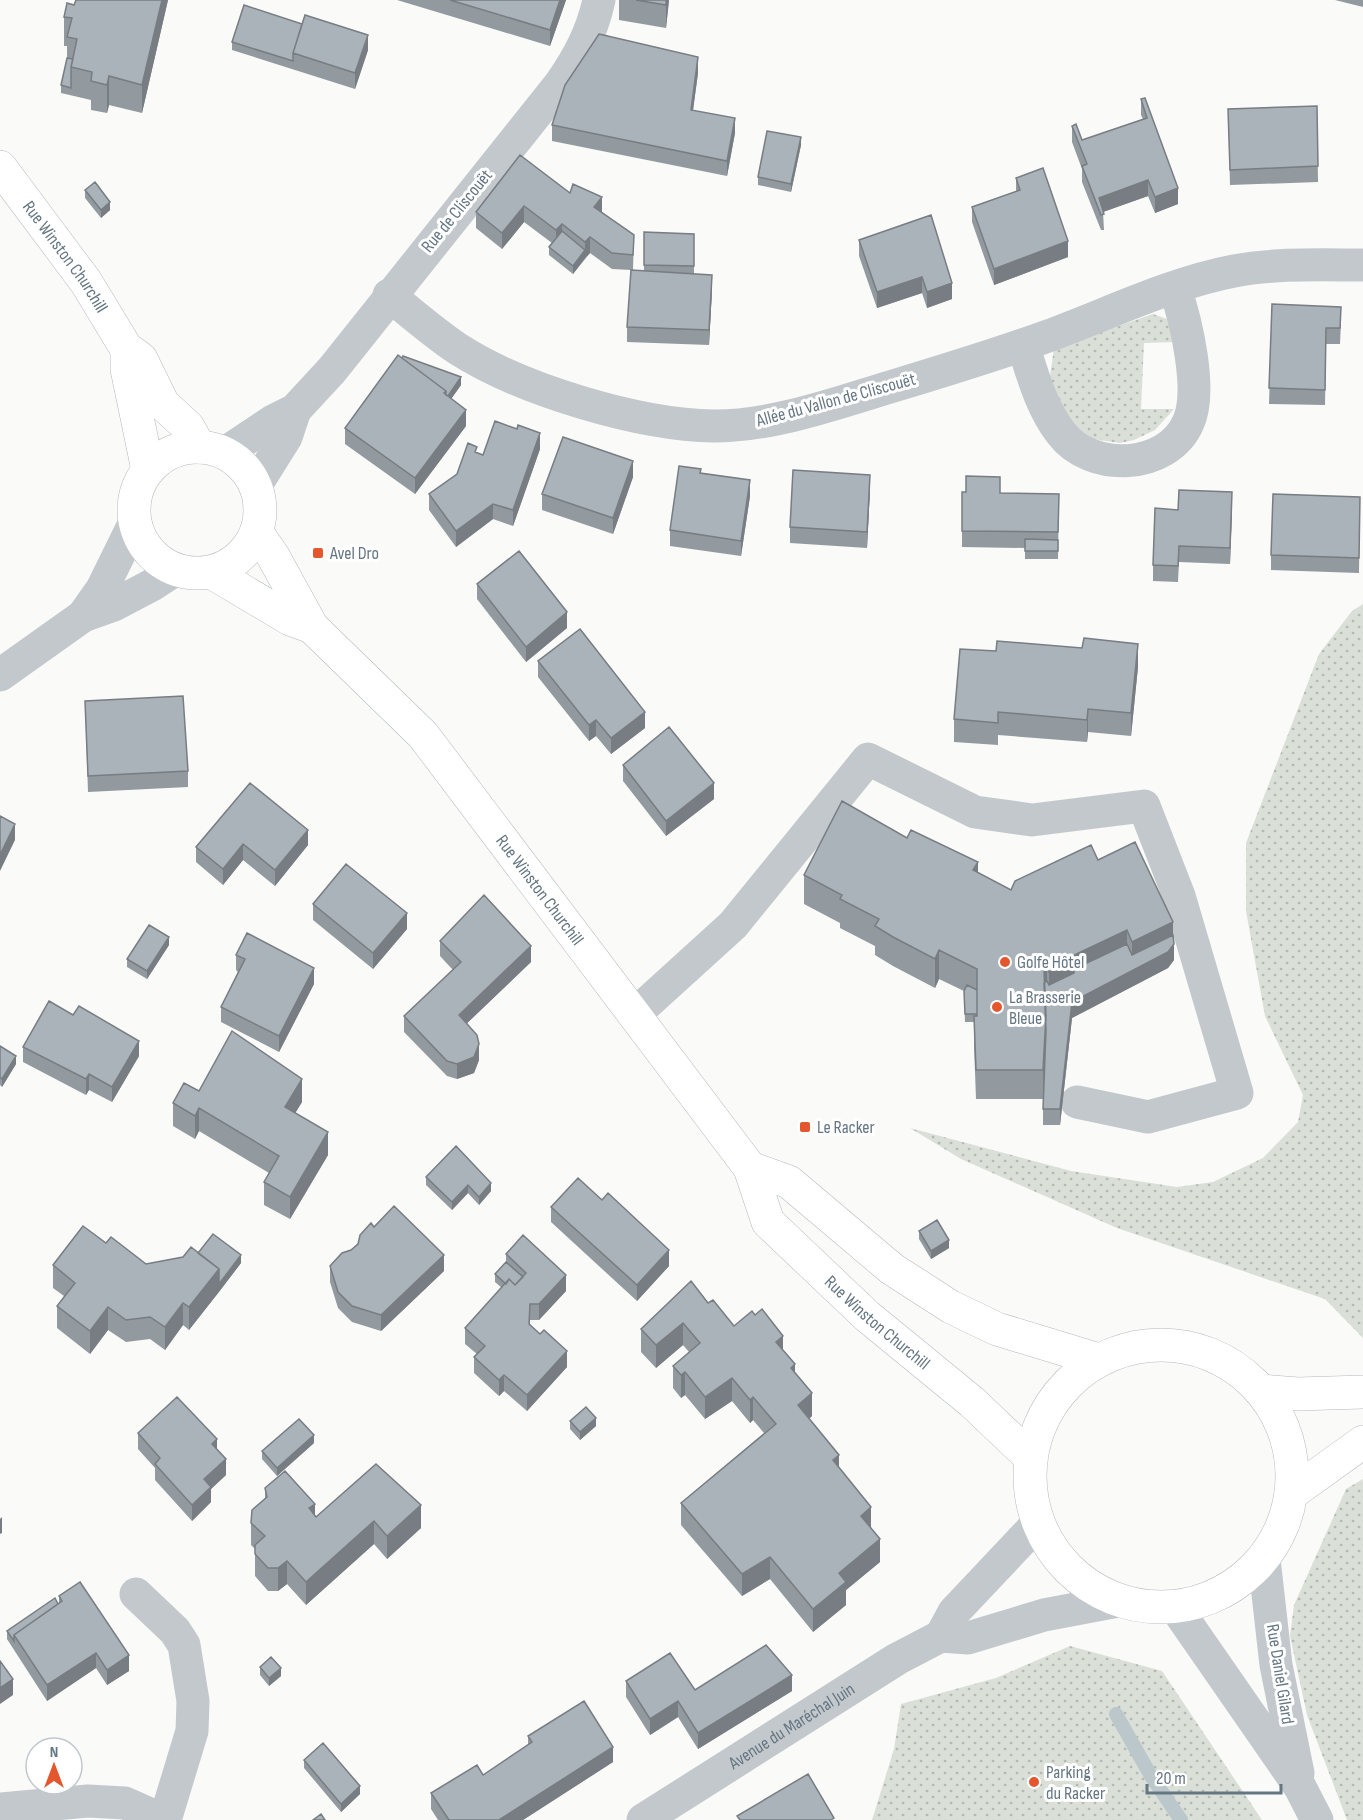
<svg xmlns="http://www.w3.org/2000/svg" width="1363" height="1820" viewBox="0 0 1363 1820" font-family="'Sofia Sans Condensed',sans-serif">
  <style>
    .grass { fill: url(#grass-dots) }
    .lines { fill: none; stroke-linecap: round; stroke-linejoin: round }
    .stream { stroke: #bbc7cb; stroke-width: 14 }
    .major-casing { stroke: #b5babe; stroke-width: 34 }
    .minor { stroke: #c3c8cc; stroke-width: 33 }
    .major { stroke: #fff; stroke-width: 33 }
    .wall { fill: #929a9f }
    .shaded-wall { fill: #777d82 }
    .building { fill: #aab3b9; stroke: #777d82; stroke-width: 1.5 }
    .poi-dot { fill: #e4572e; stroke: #fff; stroke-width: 2 }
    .labels { text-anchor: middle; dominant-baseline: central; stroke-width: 6; stroke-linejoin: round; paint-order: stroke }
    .street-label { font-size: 18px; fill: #657683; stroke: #fff }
    .poi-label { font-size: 18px; fill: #657683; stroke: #fff; text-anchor: start }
  </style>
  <defs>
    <pattern id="grass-dots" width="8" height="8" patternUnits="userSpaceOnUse" patternTransform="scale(1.5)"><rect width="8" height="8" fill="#dadfd7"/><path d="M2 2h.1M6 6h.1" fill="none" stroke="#b4b9b4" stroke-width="1.8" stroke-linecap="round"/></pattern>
  </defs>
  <rect width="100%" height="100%" fill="#fafaf8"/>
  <path class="grass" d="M1153 314 1167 319 1177 342 1144 343 1141 409H1174L1155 430 1134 440 1120 443 1093 439 1066 422 1050 376 1054 348Z
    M1363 604V1338L1325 1299 1117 1228 961 1159 910 1128 1071 1171 1177 1187 1213 1182 1263 1158 1298 1122 1303 1095 1265 1016 1246 911V843L1319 654 1352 611Z
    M1363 1479V1820H1347L1307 1715 1290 1636 1294 1605 1346 1489Z
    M1070 1646 1162 1671 1262 1820H872L894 1749 901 1704 996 1678Z"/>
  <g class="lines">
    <path class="stream" d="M1116 1714 1151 1776 1181 1820"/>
    <g class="major-casing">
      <g id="major">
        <path id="s2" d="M0 167 86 282 126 348 141 359 163 404 188 427 199 447"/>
        <path d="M127 353V369L148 470"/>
        <circle cx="197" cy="510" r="63"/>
        <path id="s3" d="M257 533 273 556 312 627 423 735 750 1168 768 1222 867 1316 972 1402 1031 1458"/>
        <path d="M211 572 290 619 312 627"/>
        <path d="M750 1168 789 1182 892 1269 951 1307 997 1329 1099 1360"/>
        <circle cx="1161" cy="1476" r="131"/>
        <path d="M1261 1391 1298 1394 1363 1392"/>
        <path d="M1292 1493 1363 1442"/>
      </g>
    </g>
    <g class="minor">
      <path d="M389 295C411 313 434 333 458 349 522 390 639 425 714 426 773 426 834 404 890 387 943 371 996 355 1048 336 1108 314 1171 283 1234 271 1276 263 1320 265 1363 265"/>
      <path d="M1023 345C1033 376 1041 407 1061 433 1091 473 1167 470 1188 423 1203 392 1186 320 1175 289"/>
      <path d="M225 453 273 421 295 410 332 370 560 84C579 57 592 32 599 0"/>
      <path d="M256 485 286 437 295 410"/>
      <path d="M83 616 102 589 135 522"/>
      <path d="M0 675 83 616 114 605 152 585 175 570"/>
      <path d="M634 1015 733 925 868 759 975 812 1032 820 1144 806 1179 896 1237 1093 1148 1117 1077 1102"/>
      <path d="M1264 1559 1276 1665 1298 1773"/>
      <path d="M136 1594 175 1631 184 1645 193 1701 192 1731 165 1820"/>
      <path d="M1176 1608 1300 1787 1317 1820"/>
      <path d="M941 1636 954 1612 1038 1523"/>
      <path d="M0 1809 88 1801 125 1803 163 1820"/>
      <path id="s1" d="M643 1820 897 1659 941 1636 968 1638 1044 1615 1118 1601"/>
    </g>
    <use href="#major" class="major"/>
  </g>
  <path class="wall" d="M76 0H168L142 113 109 105 107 113 91 110V100L61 93V85L67 58V46H64V17L74 5Z
    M397 0H566L550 46Z
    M619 0H669L666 28 619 20Z
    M1335 0H1363V7Z
    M232 42 368 50 355 89 232 50Z
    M698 73 693 110 735 133 727 176 552 141V125Z
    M1141 99 1178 204 1155 213 1148 196 1103 212 1104 230H1101L1082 182V169L1072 142V126L1082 140 1143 119 1141 115Z
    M1317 106 1318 182 1230 185 1228 109Z
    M801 145 791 192 758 185V177Z
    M1016 178 1068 257 994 285 972 222V207L1016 191Z
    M85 190 110 210 101 218 85 198Z
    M570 193 602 212 634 235 633 270 644 271V232L694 234V274L712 290 709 345 627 342V327L631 270 612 269 590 253 573 274 549 255V247L552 243 524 222 502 249 476 228V212Z
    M931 215 952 299 927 308 922 293 877 308 859 256V240Z
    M1272 304 1341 322 1340 344H1326L1325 405 1269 404Z
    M402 358 461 385 451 399 466 426 415 494 345 444V428Z
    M540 449 513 526 493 519 456 547 429 510V494L457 474 477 453 483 455Z
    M633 477 613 534 542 510V494Z
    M870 490 867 548 790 543V527Z
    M962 492 1059 494 1058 559H1025V548L962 547Z
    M750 496 741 556 670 546V530Z
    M1360 497 1359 573 1271 570V555Z
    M1232 508 1230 564 1179 562 1178 582 1153 581V565L1178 510Z
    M477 584 567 628 526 662 477 599Z
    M538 661 645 728 611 754 596 736 589 741 538 677Z
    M1138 667 1131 736 1088 732 1087 742 998 735V745L954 742V719Z
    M85 701 188 771V787L88 792Z
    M623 765 714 799 666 836 623 781Z
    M250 783 308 845 275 886 243 860 223 885 196 862V847Z
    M907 838 1011 890 1098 860 1173 935 1174 960 1168 968 1072 1018 1060 1125H1043V1099H976L974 1045V1022H965L964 991 939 979 935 988 893 966 875 955V946L840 928V923L804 904V875Z
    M313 904 407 929 373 969 313 920Z
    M440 941 531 962 466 1024 479 1060 474 1073 457 1079 447 1076 404 1032V1016L453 970 440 956Z
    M169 945 147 979 127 967V959Z
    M236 955 314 984 279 1052 221 1022V1007L238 972 236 970Z
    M0 1046 16 1064 2 1087 0 1085Z
    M23 1047 139 1056 112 1102 89 1090 86 1095 23 1062Z
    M199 1091 302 1102 295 1113 328 1155 290 1219 264 1205V1182L269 1173 199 1131 195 1139 173 1126V1103Z
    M426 1177 491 1191 479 1205 468 1193 452 1210 426 1185Z
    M602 1200 669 1266 637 1301 551 1222V1207Z
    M374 1227 444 1271 381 1331 352 1322 338 1308 330 1282V1266L351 1250Z
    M919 1231 949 1248 931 1259 919 1239Z
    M106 1243 146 1264 183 1257 198 1253 241 1263 189 1330 183 1325 165 1350 150 1339 126 1342 108 1330 90 1354 57 1328V1306L64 1296 53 1288V1265Z
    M506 1254 566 1291 539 1320H530V1324L567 1367 527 1411 504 1391 499 1396 474 1373V1357L477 1354 465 1344V1328L502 1288 495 1282V1274L506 1262Z
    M708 1303 734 1326 783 1350 795 1372 812 1416 809 1419 839 1468 871 1528 880 1562 846 1590V1605L813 1632 770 1579 742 1596 681 1525V1503L764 1433 753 1420 750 1423 732 1401 705 1419 685 1395 681 1398 673 1388V1366L689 1352 683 1345 656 1368 641 1352V1329Z
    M570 1421 596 1426 580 1440 570 1429Z
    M138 1433 217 1449 226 1475 211 1489V1502L192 1521 155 1480V1468L138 1449Z
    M314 1443 277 1476 262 1459V1451Z
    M376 1464 421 1528 387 1559 374 1544 306 1605 287 1584 278 1591H268L255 1576V1549L251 1545V1523L265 1498V1488L315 1515 316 1517Z
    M59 1596 129 1671 107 1685 96 1668 47 1701 7 1639V1631L59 1604Z
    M260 1667 281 1676 269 1686 260 1675Z
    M626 1681 695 1690 792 1691 698 1749 678 1717 650 1735 626 1697Z
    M528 1736 613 1762 523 1820H438L431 1809V1793L483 1775 528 1745Z
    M304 1760 360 1794 341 1812 304 1768Z"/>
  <path class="shaded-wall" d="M162 0H168L142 113V85Z
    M560 0H566L550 46V30Z
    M666 0H669L666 28Z
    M368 35V50L355 89V73Z
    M698 57V73L691 125V110Z
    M109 76V105L107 113V85Z
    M735 118V133L727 176V161Z
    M801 137V145L791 192V184Z
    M1148 180V196L1100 213 1099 198Z
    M1178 188V204L1155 213V197Z
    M602 197V213L594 207Z
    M110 202V210L101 218V210Z
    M524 206V222L502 249V233Z
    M562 224V239L556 246V230Z
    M590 237V253L585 258V242Z
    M1068 241V257L994 285V269Z
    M585 250V258L573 274V266Z
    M712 275V290L709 345V330Z
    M922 277V293L877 308V292Z
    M952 283V299L927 308V292Z
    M461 377V385L444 409V393Z
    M466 410V426L415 494V478Z
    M540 433V449L513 526V510Z
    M633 461V477L613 534V518Z
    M870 475V490L867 548V532Z
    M750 480V496L741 556V541Z
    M1232 492V508L1230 564V548Z
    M493 504V519L456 547V531Z
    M567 612V628L526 662V647Z
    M1138 644V667L1131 736V713Z
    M1088 709V732L1087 742V720Z
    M645 712V728L611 754V738Z
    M596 720V736L589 741V725Z
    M714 783V799L666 836V821Z
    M15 824V840L0 871V855Z
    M308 830V845L275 886V870Z
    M243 844V860L223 885V869Z
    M978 862V891L973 870Z
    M407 913V929L373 969V953Z
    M1173 922V946L1174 944V960L1168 968 1072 1018 1060 1125V1109L1072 1002 1132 971V942Z
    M1127 930V959L1049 1001V972L1072 956Z
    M169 937V945L147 979V971Z
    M531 946V962L459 1031V1015Z
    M939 950V979L935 988V959Z
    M314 968V984L279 1052V1036Z
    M1047 968V997L1044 998V970Z
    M1046 1016 1043 1099V1070Z
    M139 1041V1056L112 1102V1087Z
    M479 1044V1060L474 1073 457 1079V1064Z
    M16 1056V1064L2 1087V1079Z
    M89 1074V1090L86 1095V1079Z
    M302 1079V1102L285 1130V1107Z
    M199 1108V1131L195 1139V1116Z
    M328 1132V1155L290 1219V1197Z
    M491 1183V1191L479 1205V1197Z
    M468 1185V1193L452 1210V1202Z
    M949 1240V1248L931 1259V1251Z
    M669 1250V1266L637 1301V1285Z
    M241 1255V1263L219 1292V1284Z
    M444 1255V1271L381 1331V1315Z
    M219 1269V1292L189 1330V1307Z
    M566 1275V1291L539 1320V1304Z
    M183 1303V1325L165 1350V1327Z
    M108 1307V1330L90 1354V1331Z
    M683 1323V1345L656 1368V1345Z
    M783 1336V1359L776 1342Z
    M567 1351V1367L527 1411V1395Z
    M795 1364V1387L791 1368Z
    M685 1372V1395L681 1398V1375Z
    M504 1375V1391L499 1396V1380Z
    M732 1378V1401L705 1419V1397Z
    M812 1393V1416L798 1428V1405Z
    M753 1397V1420L750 1423V1400Z
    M596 1418V1426L580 1440V1432Z
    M314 1435V1443L277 1476V1468Z
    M217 1439V1455L212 1444Z
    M839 1455V1478L833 1460Z
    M226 1459V1475L211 1489V1502L192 1521V1505L204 1479Z
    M315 1504V1527L309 1508Z
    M421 1505V1528L387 1559V1536Z
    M871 1507V1530L861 1516Z
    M2 1517V1533L0 1534V1519Z
    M374 1521V1544L306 1605V1582Z
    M880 1539V1562L846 1590V1605L813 1632V1609L839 1573Z
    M770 1557V1579L742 1596V1574Z
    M287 1561V1584L278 1591V1568Z
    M96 1653V1668L47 1701V1685Z
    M129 1655V1671L107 1685V1670Z
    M281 1668V1676L269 1686V1678Z
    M792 1675V1691L698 1749V1733Z
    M13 1679V1695L0 1704V1688Z
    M678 1701V1717L650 1735V1719Z
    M613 1747V1762L523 1820H499Z
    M360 1786V1794L341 1812V1804Z"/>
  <path class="building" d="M76 0H162L142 85 109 76 107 85 91 81 92 72 71 67 77 39 67 37 72 18 64 17 67 3 74 5Z
    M450 0H560L550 30Z
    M636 0H666V5Z
    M244 5 302 24 293 53V61L232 42Z
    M305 15 368 35 355 73 293 53Z
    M599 34 698 57 691 110 735 118 727 161 552 125 565 85Z
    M67 58 73 59 71 67V88L61 85Z
    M1145 98 1178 188 1155 197 1148 180 1099 198 1104 214 1101 215 1082 166 1087 164 1072 126 1076 124 1082 140 1147 118 1141 99Z
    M1317 106 1318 166 1230 170 1228 109Z
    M767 131 801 137 791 184 758 177Z
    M520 155 570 193 573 184 602 197 594 207 634 235 633 255 612 253 590 237 585 242 562 224 556 230 524 206 502 233 476 212Z
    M1043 168 1068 241 994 269 972 207 1020 190 1016 178Z
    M95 182 110 202 101 210 85 190Z
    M931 215 952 283 927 292 922 277 877 292 859 240Z
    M562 231 585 250 573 266 549 247Z
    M644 232 694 234V266L644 265Z
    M631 270 712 275 709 330 627 327Z
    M1272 304 1341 307 1340 328H1326L1325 390 1269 388Z
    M398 355 446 391 444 393 466 410 415 478 345 428Z
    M403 356 461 377 448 396 446 395V391L402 358Z
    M495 421 517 429 518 425 540 433 513 510 493 504 456 531 429 494 457 474 468 443 477 447 475 452 483 455Z
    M563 437 633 461 613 518 542 494Z
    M679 466 701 469 700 473 750 480 741 541 670 530Z
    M793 470 870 475 867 532 790 527Z
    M966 476 1000 477V493L1059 494 1058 532 962 531V492H966Z
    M1179 490 1232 492 1230 548 1179 546 1178 566 1153 565 1155 508 1178 510Z
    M1273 494 1360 497 1359 558 1271 555Z
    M1025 539 1058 540V551H1025Z
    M519 551 567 612 526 647 477 584Z
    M580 629 645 712 611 738 596 720 589 725 538 661Z
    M1084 638 1138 644 1131 713 1088 709 1087 720 998 712V723L954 719 960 649 996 651 997 641 1082 648Z
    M183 696 188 771 88 776 85 701Z
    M669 727 714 783 666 821 623 765Z
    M250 783 308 830 275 870 243 844 223 869 196 847Z
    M842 801 907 838 911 830 978 862 973 870 1011 890 1015 881 1091 845 1098 860 1135 842 1173 922 1132 942 1127 930 1072 956 1074 960 1049 972 1047 968 1044 970 1046 1016 1043 1070H976L974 1016H977V969L939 950 935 959 893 937 875 926 879 919 840 899 842 895 804 875Z
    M0 816 15 824 0 855Z
    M346 864 407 913 373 953 313 904Z
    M484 895 531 946 459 1015 477 1035 479 1044 474 1057 457 1064 447 1061 404 1016 461 962 440 941Z
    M149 925 169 937 147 971 127 959Z
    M247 933 314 968 279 1036 221 1007 245 959 236 955Z
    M1173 935 1174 944 1168 952 1072 1002 1060 1109H1043L1046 1030 1044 983 1047 981 1049 985 1074 973V969L1127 944 1132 955Z
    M967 985 977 990V1014H965L964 991Z
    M49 1001 73 1015 79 1006 139 1041 112 1087 89 1074 86 1079 23 1047Z
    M232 1031 302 1079 285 1107 328 1132 290 1197 264 1182 279 1156 199 1108 195 1116 173 1103 184 1083 199 1091Z
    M0 1046 16 1056 2 1079 0 1077Z
    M456 1146 491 1183 479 1197 468 1185 452 1202 426 1177Z
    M578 1178 602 1200 608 1193 669 1250 637 1285 551 1207Z
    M394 1206 444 1255 381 1315 352 1306 338 1292 330 1266 342 1253 351 1250 358 1244 360 1235 371 1223 374 1227Z
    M937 1220 949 1240 931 1251 919 1231Z
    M83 1226 106 1243 111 1237 146 1264 183 1257 191 1247 219 1269 189 1307 183 1303 165 1327 150 1317 126 1320 108 1307 90 1331 57 1306 75 1283 53 1265Z
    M213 1234 241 1255 219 1284V1269L198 1253Z
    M523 1235 566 1275 539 1304H530L529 1324 540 1334 544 1330 567 1351 527 1395 504 1375 499 1380 474 1357 485 1346 465 1328 509 1279 515 1285 526 1273 506 1254Z
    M506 1262 523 1277 515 1285 509 1279 506 1284 495 1274Z
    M691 1281 708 1303 713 1300 734 1326 752 1311 755 1315 762 1309 783 1336 776 1342 795 1364 791 1368 812 1393 798 1405 839 1455 833 1460 871 1507 861 1516 880 1539 839 1573 846 1582 813 1609 770 1557 742 1574 681 1503 776 1424 753 1397 750 1400 732 1378 705 1397 685 1372 681 1375 673 1366 700 1343 683 1323 656 1345 641 1329Z
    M177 1397 217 1439 212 1444 226 1459 204 1479 211 1487 192 1505 155 1464 160 1458 138 1433Z
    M586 1407 596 1418 580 1432 570 1421Z
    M299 1419 314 1435 277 1468 262 1451Z
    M376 1464 421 1505 387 1536 374 1521 306 1582 287 1561 278 1568H268L255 1554V1545L265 1536 251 1523 252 1510 267 1497 265 1488 285 1471 315 1504 309 1508 316 1517Z
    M80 1582 129 1655 107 1670 96 1653 47 1685 14 1635 62 1601 59 1596Z
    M55 1598 58 1604 14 1635V1641L7 1631Z
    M766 1645 792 1675 698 1733 678 1701 650 1719 626 1681 670 1653 695 1690Z
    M271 1657 281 1668 269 1678 260 1667Z
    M0 1661 13 1679 0 1688Z
    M584 1701 613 1747 499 1820H449L431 1793 477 1765 483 1775 532 1742 528 1736Z
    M323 1743 360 1786 341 1804 304 1760Z
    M808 1774 834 1818 831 1820H740L737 1816Z
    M321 1814 325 1820H313Z"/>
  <g class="poi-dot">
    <rect x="312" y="547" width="12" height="12" rx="3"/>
    <circle cx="1005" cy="962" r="6"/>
    <circle cx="997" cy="1007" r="6"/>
    <rect x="799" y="1121" width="12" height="12" rx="3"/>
    <circle cx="1034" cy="1782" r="6"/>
  </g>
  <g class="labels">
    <g class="street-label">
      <text transform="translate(457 211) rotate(-51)">Rue de Cliscouët</text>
      <text stroke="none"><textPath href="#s2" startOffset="111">Rue Winston Churchill</textPath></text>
      <text transform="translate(836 400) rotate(-15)">Allée du Vallon de Cliscouët</text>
      <text stroke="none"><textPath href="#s3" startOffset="458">Rue Winston Churchill</textPath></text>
      <text stroke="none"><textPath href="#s3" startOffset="1012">Rue Winston Churchill</textPath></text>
      <text transform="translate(1280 1674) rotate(81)">Rue Daniel Gilard</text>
      <text stroke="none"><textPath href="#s1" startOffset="176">Avenue du Maréchal Juin</textPath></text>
    </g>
    <g class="poi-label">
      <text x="330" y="553">Avel Dro</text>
      <text x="1017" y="962">Golfe Hôtel</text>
      <text x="1009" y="997">La Brasserie<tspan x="1009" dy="21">Bleue</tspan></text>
      <text x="817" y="1127">Le Racker</text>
      <text x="1046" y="1772">Parking<tspan x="1046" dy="21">du Racker</tspan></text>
    </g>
  </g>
  <g transform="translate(54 1766)"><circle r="28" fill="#ffffff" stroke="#c1c8cd" stroke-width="1.5"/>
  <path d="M0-4.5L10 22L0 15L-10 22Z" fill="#e4572e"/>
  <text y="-9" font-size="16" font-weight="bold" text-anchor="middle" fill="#657683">N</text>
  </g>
  <path d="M1147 1784v9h134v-9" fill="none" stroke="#657683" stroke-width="3"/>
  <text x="1156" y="1784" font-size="18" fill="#657683" stroke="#ffffff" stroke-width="4.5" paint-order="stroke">20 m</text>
</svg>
